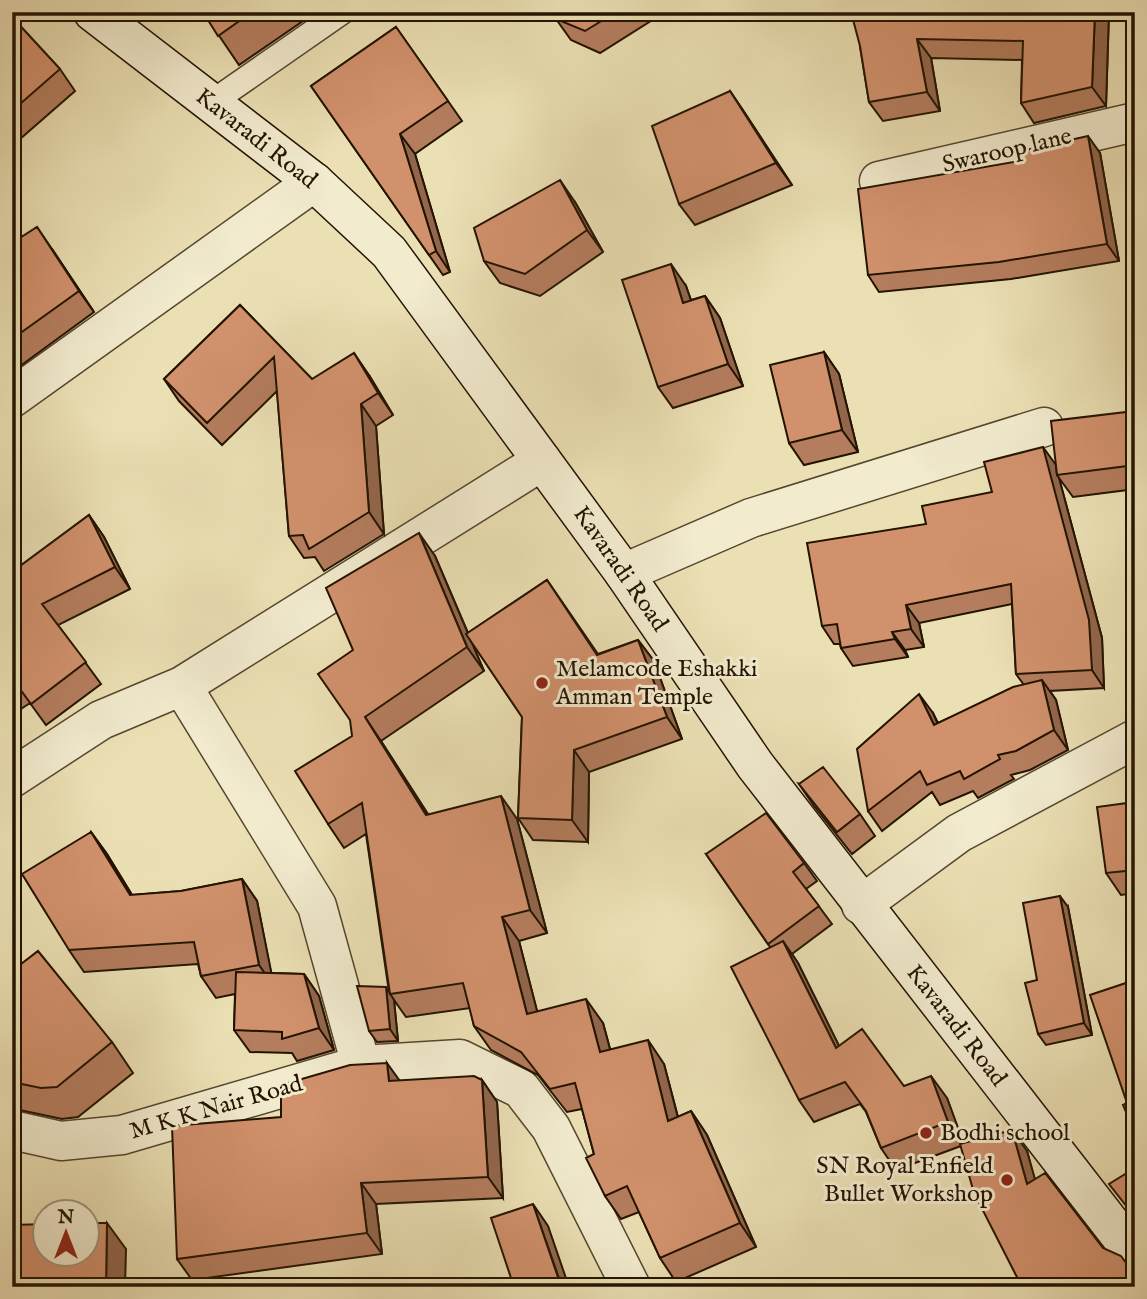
<svg xmlns="http://www.w3.org/2000/svg" width="1147" height="1299" viewBox="0 0 1147 1299" font-family="'IM FELL English',serif">
  <style>
    .lines { fill: none; stroke-linecap: round; stroke-linejoin: round }
    .lane-casing { stroke: #55462e; stroke-width: 27 }
    .street-casing { stroke: #55462e; stroke-width: 41 }
    .secondary-casing { stroke: #231301; stroke-width: 41 }
    .lane { stroke: #f2ebce; stroke-width: 24 }
    .street { stroke: #f2ebce; stroke-width: 38 }
    .secondary { stroke: #f2ebce; stroke-width: 38 }
    .wall { fill: #b47d5e; stroke: #231301; stroke-width: 2 }
    .shaded-wall { fill: #92664c; stroke: #231301; stroke-width: 2 }
    .building { fill: #d1916d; stroke: #231301; stroke-width: 2 }
    .poi-dot { fill: #8f2418; stroke: #f2ebce; stroke-width: 2.5 }
    .labels { text-anchor: middle; dominant-baseline: central; stroke-width: 6; stroke-linejoin: round; paint-order: stroke }
    .street-label { font-size: 24px; fill: #231301; stroke: #f2ebce }
    .poi-label { font-size: 24px; fill: #231301; stroke: #f2ebce; text-anchor: start }
  </style>
  <rect width="100%" height="100%" fill="#ebe0b4"/>
  <filter id="stains"><feTurbulence type="fractalNoise" baseFrequency=".00286" numOctaves="4"/><feColorMatrix values="0 0 0 0 .2 0 0 0 0 .09 0 0 0 0 .02 0 0 0 .5 -.17"/></filter>
  <radialGradient id="worn" r=".72"><stop offset=".6" stop-color="#630" stop-opacity="0"/><stop offset="1" stop-color="#630" stop-opacity=".3"/></radialGradient>
  <g class="lines">
    <g class="lane-casing">
      <path id="lane" d="M211 103 342 12"/>
    </g>
    <g class="street-casing">
      <path id="street" d="M879 181 1135 122
        M12 398 314 182
        M624 573 751 518 1044 427
        M182 686 317 906 361 1065
        M12 778 101 720 182 686 542 461
        M861 905 959 833 1135 739
        M12 1130 61 1141 122 1135 361 1065 460 1059 521 1089 551 1128 631 1287"/>
    </g>
    <g class="secondary-casing">
      <path id="secondary" d="M93 12 314 182 389 252 624 573 755 765 1135 1255"/>
    </g>
    <use href="#lane" class="lane"/>
    <use href="#street" class="street"/>
    <use href="#secondary" class="secondary"/>
  </g>
  <path class="wall" d="M203 12H316L239 65Z
    M553 12H665L600 53 571 40 556 19Z
    M1109 12 1106 106 1034 123 1021 103 1022 60 931 58 940 111 883 121 869 102 860 46Z
    M12 17 60 69 75 91 12 146Z
    M396 27 462 121 415 154 450 272 443 275 311 86Z
    M730 91 792 185 695 225 679 204Z
    M1100 153 1119 261 1011 279 879 292 868 275Z
    M575 202 603 252 540 296 500 283 484 261Z
    M12 243 52 249 94 312 12 372Z
    M686 286 691 300 705 296 720 318 743 386 673 408 658 387Z
    M240 305 312 379 369 375 393 415 376 426 384 534 324 571 315 557 304 558 289 536 277 391 222 445 179 401 164 379Z
    M824 352 839 374 858 452 804 465 789 443Z
    M1135 411V489L1073 497 1059 478 1102 638 1104 688 1050 691 1056 700 1068 750 1030 770 1011 775 1014 779 978 798 973 791 940 805 932 792 882 831 868 811 933 713 938 723 1024 685 1016 674 1012 604 919 623 924 647 905 650 908 657 853 666 841 648 840 644H834L822 626 926 524 1056 465Z
    M89 515 104 537 130 589 58 625 101 684 46 725 30 703 12 715V572Z
    M435 556 468 633 547 580 598 654 638 640 654 661 682 739 589 772 588 842 533 840 518 818 522 717 471 641 484 671 381 741 428 814 517 819 547 933 519 941 537 1011 603 1023 610 1049 664 1064 678 1117 691 1111 707 1135 756 1247 676 1282 660 1258 639 1212 621 1219 605 1196 582 1109 567 1112 538 1075 491 1050 474 1026 470 1008 406 1017 394 1000 398 1041 377 1042 369 1031 389 992 366 834 344 848 328 824 352 736 353 650Z
    M799 784 860 814 875 836 852 854 814 806Z
    M1135 802V893L1121 895 1106 873Z
    M91 832 107 854 132 895 181 891 242 879 257 901 271 973 304 974 319 996 334 1050 297 1061 292 1053 250 1052 234 1030 235 994 216 998 201 976 198 964 84 972 69 950Z
    M706 854 804 863 817 881 806 889 832 924 792 954 798 963 839 1046 904 1086 947 1098 963 1143 1027 1151 1034 1179 1103 1248 1135 1275 961 1146 896 1170 881 1148 866 1112 860 1104 814 1122 799 1100 770 947Z
    M1068 907 1092 1035 1046 1045 1038 1034 1037 980Z
    M12 971 112 1042 133 1073 78 1117 62 1119 15 1109 12 1105Z
    M482 1080 497 1102 503 1198 376 1204 382 1254 192 1280 177 1259 281 1117 400 1081Z"/>
  <path class="shaded-wall" d="M1095 12H1109L1106 106 1092 87Z
    M917 39 931 58 940 111 927 92Z
    M730 91 745 113 792 185 776 163Z
    M400 134 415 154 450 272 436 251Z
    M1088 136 1100 153 1119 261 1107 244Z
    M560 180 575 202 603 252 587 230Z
    M37 227 52 249 94 312 79 291Z
    M671 264 686 286 699 324 683 303Z
    M705 296 720 318 743 386 728 364Z
    M824 352 839 374 858 452 842 430Z
    M354 353 369 375 393 415 378 393Z
    M361 404 376 426 384 534 369 512Z
    M1043 447 1056 465 1057 475 1059 478 1102 638 1104 688 1092 670Z
    M89 515 104 537 130 589 115 567Z
    M419 533 435 556 484 671 467 647Z
    M906 605 919 623 924 647 911 629Z
    M892 632 905 650 908 657 895 639Z
    M638 640 654 661 682 739 667 717Z
    M1042 680 1056 700 1068 750 1054 730Z
    M919 694 933 713 947 745 934 725Z
    M365 717 381 741 443 838 426 815Z
    M574 750 589 772 588 842 572 820Z
    M501 796 517 819 547 933 530 910Z
    M91 832 107 854 145 916 130 895Z
    M242 879 257 901 274 986 259 965Z
    M1060 896 1068 907 1092 1035 1084 1023Z
    M502 917 519 941 544 1038 527 1014Z
    M783 941 798 963 851 1070 836 1048Z
    M304 974 319 996 334 1050 319 1028Z
    M386 987 394 1000 398 1041 390 1029Z
    M586 999 603 1023 617 1075 600 1052Z
    M648 1040 664 1064 685 1145 668 1121Z
    M387 1063 402 1084 389 1081Z
    M931 1076 947 1098 964 1144 948 1122Z
    M482 1080 497 1102 503 1198 488 1177Z
    M691 1111 707 1135 756 1247 740 1223Z
    M1012 1130 1027 1151 1042 1204 1027 1184Z
    M361 1183 376 1204 382 1254 367 1233Z
    M533 1204 548 1226 569 1287H562Z
    M107 1223 126 1249 125 1287H106Z"/>
  <path class="building" d="M203 12H252L218 36Z
    M553 12H616L585 31 556 19Z
    M851 12H1095L1092 87 1021 103 1023 41 917 39 927 92 869 102 860 46Z
    M12 17 60 69 12 111Z
    M396 27 448 101 400 134 436 251 429 255 311 86Z
    M730 91 776 163 679 204 652 126Z
    M1088 136 1107 244 999 262 868 275 858 189 1020 161 1021 151Z
    M560 180 587 230 525 274 484 261 474 228Z
    M37 227 79 291 12 339V243Z
    M671 264 683 303 705 296 728 364 658 387 622 280Z
    M240 305 312 379 354 353 378 393 361 404 369 512 309 549 303 535 289 536 274 357 207 423 164 379Z
    M824 352 842 430 789 443 770 365Z
    M1135 411V465L1057 475 1051 421Z
    M1043 447 1089 620 1092 670 1016 674 1011 584 906 605 911 629 892 632 895 639 841 648 837 624 822 626 807 543 926 524 922 506 992 492 984 462Z
    M89 515 115 567 42 604 86 662 31 704 14 681 12 683V572Z
    M419 533 467 647 365 717 426 815 501 796 530 910 502 917 527 1014 586 999 600 1052 648 1040 668 1121 691 1111 740 1223 660 1258 627 1186 605 1196 586 1158 594 1154 575 1083 550 1089 521 1052 474 1026 463 983 390 994 362 803 328 824 295 771 352 736 350 720 318 674 353 650 326 588Z
    M547 580 597 655 638 640 667 717 574 750 572 820 518 818 522 717 466 634Z
    M1042 680 1054 730 1016 751 998 755 1000 759 964 779 960 771 927 785 920 771 868 811 857 749 919 694 934 725 1013 687Z
    M823 767 860 814 837 832 799 784Z
    M1135 802V870L1106 873 1097 807Z
    M766 813 804 863 793 872 819 906 768 944 706 854Z
    M91 832 130 895 181 891 242 879 259 965 201 976 194 942 69 950 22 874Z
    M1060 896 1084 1023 1038 1034 1025 983 1037 980 1023 903Z
    M783 941 836 1048 862 1029 904 1086 931 1076 948 1122 881 1148 866 1111 845 1082 799 1100 731 967Z
    M38 951 112 1042 57 1087 41 1088 12 1082V971Z
    M236 972 304 974 319 1028 282 1039V1032L234 1030Z
    M1135 980V1133L1123 1105 1127 1103 1090 995Z
    M357 986 386 987 390 1029 369 1031Z
    M387 1063 389 1081 474 1076 482 1080 488 1177 361 1183 367 1233 177 1259 172 1126 281 1117V1085L350 1065Z
    M1012 1130 1027 1184 1045 1173 1103 1248 1121 1256 1135 1275V1287H1022L974 1193 960 1144Z
    M1135 1168V1217L1109 1184Z
    M533 1204 561 1286 560 1287H514L491 1218Z
    M88 1223H107L106 1287H12V1225L46 1224V1254H88Z"/>
  <g class="poi-dot">
    <circle cx="542" cy="683" r="7"/>
    <circle cx="926" cy="1133" r="7"/>
    <circle cx="1007" cy="1180" r="7"/>
  </g>
  <g class="labels">
    <g class="street-label">
      <text transform="translate(256 139) rotate(38)">Kavaradi Road</text>
      <text transform="translate(1007 151) rotate(-13)">Swaroop lane</text>
      <text transform="translate(620 569) rotate(55)">Kavaradi Road</text>
      <text transform="translate(956 1026) rotate(52)">Kavaradi Road</text>
      <text transform="translate(216 1108) rotate(-16)">M K K Nair Road</text>
    </g>
    <g class="poi-label">
      <text x="556" y="669">Melamcode Eshakki<tspan x="556" dy="28">Amman Temple</tspan></text>
      <text x="940" y="1133">Bodhi school</text>
      <text x="993" y="1166" text-anchor="end">SN Royal Enfield<tspan x="993" dy="28">Bullet Workshop</tspan></text>
    </g>
  </g>
  <rect width="1147" height="1299" fill="none" stroke="#ebe0b4" stroke-width="42"/>
  <rect x="14" y="14" width="1119" height="1271" fill="none" stroke="#231301" stroke-width="3.5"/>
  <rect x="21" y="21" width="1105" height="1257" fill="none" stroke="#231301" stroke-width="2"/>
  <g transform="translate(66 1233)"><circle r="33" fill="#f2ebce" stroke="#9f957c" stroke-width="2"/>
  <path d="M0-5L12 26L0 18L-12 26Z" fill="#8f2418"/>
  <text y="-10" font-size="19" font-weight="bold" text-anchor="middle" fill="#231301">N</text>
  </g>
  <rect width="100%" height="100%" filter="url(#stains)"/>
  <rect width="100%" height="100%" fill="url(#worn)"/>
</svg>
